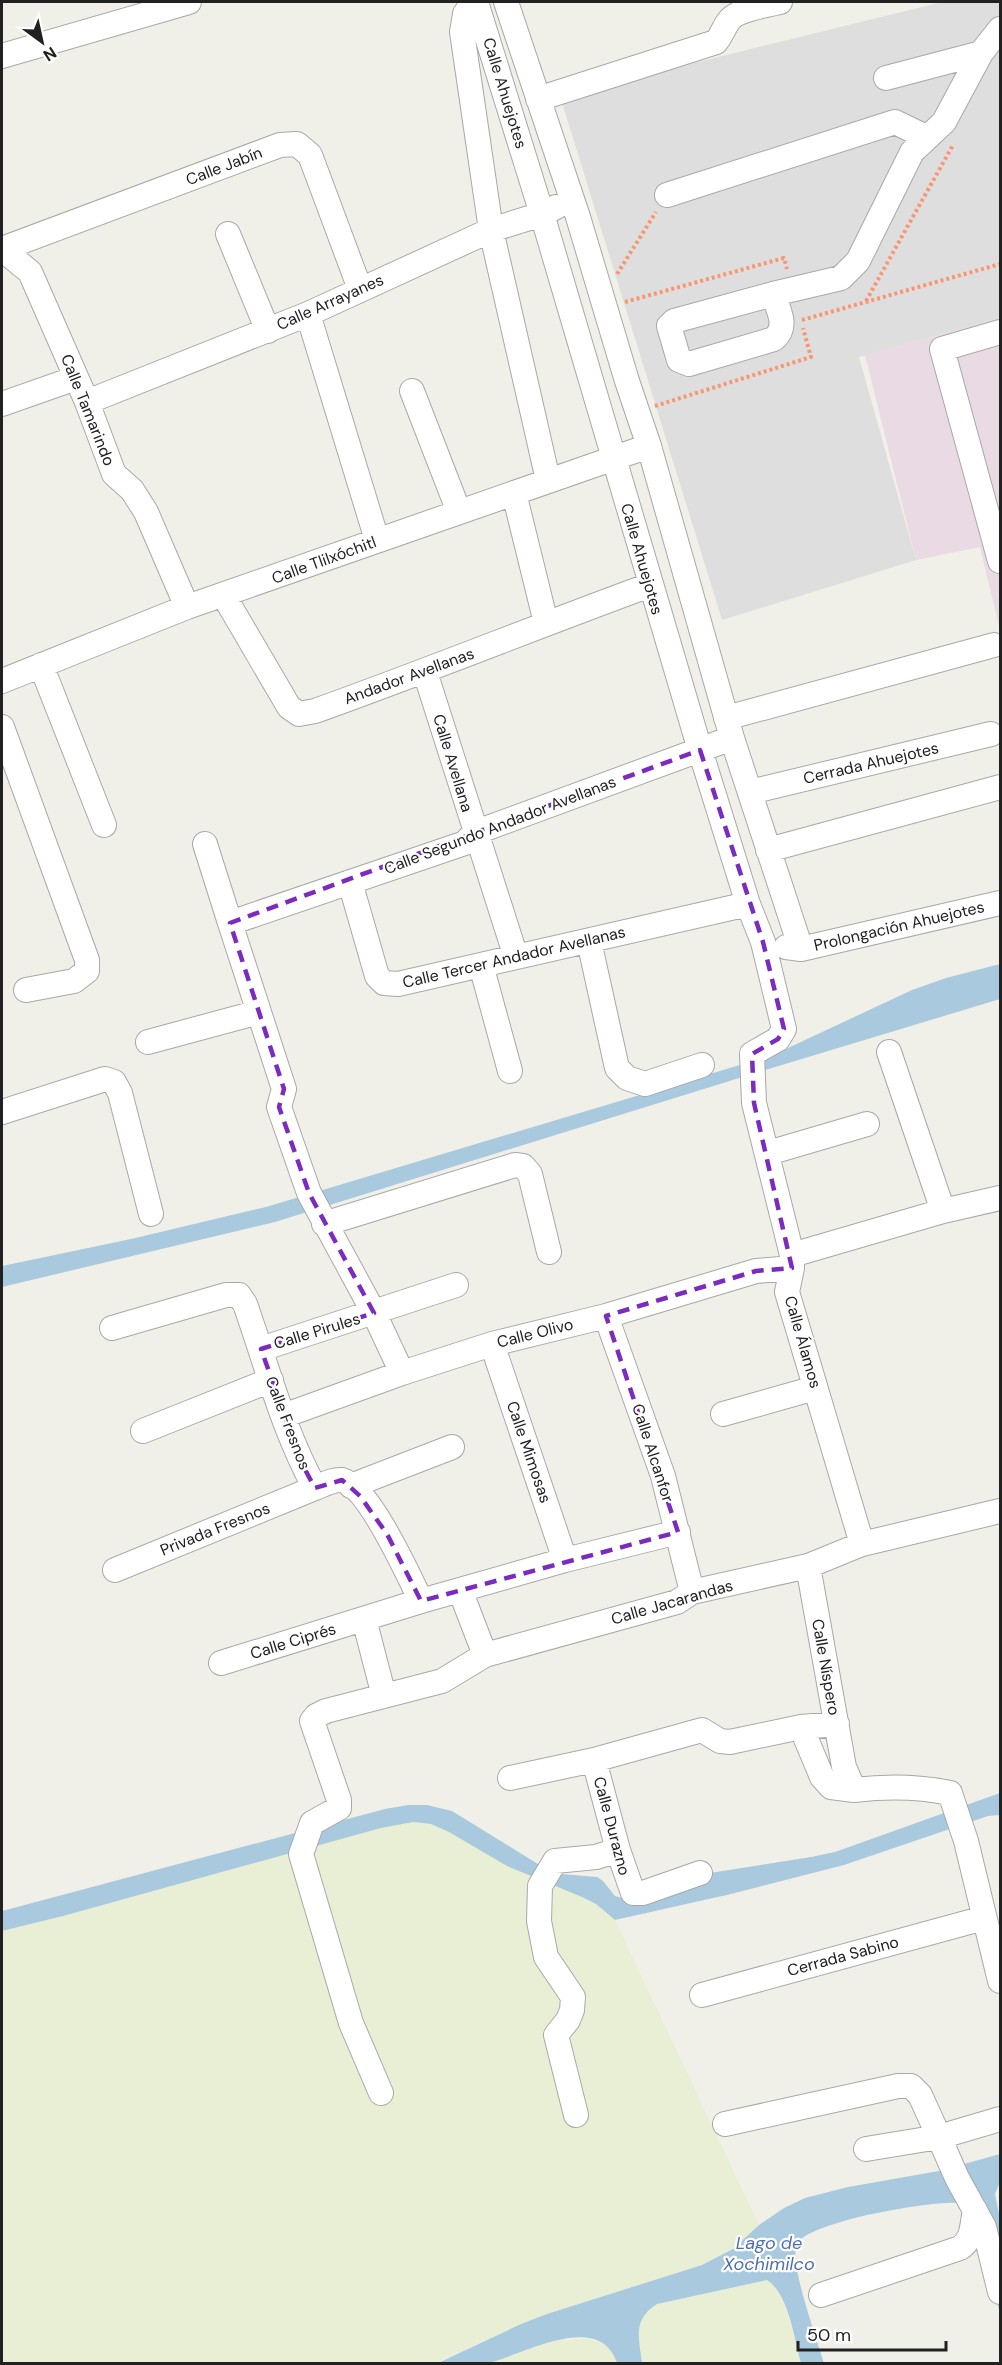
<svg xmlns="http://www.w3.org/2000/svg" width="1002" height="2365" viewBox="0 0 1002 2365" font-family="'DM Sans',sans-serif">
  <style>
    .residential { fill: #dfdede }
    .industrial { fill: #eadae4 }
    .farmland { fill: #e9efd4 }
    .water { fill: #a9c9de }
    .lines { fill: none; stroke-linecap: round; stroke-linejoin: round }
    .minor-casing { stroke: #a8a8a8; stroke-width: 26 }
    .path { stroke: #f99672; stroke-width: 4; stroke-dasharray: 3 3; stroke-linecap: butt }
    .minor { stroke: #fff; stroke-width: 24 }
    .marked { fill: none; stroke: #7b2cbf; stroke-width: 4.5; stroke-dasharray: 12 8; stroke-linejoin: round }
    .labels { text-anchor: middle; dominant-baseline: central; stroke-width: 4.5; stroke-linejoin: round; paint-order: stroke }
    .street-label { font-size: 16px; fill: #212121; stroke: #fff }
    .water-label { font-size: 18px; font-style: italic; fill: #4d6eb1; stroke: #fff }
  </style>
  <rect width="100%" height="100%" fill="#f1f0e8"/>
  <path class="residential" d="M942 2H1000V318L859 357 916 560 722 620 560 96Z"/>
  <path class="industrial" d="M1000 318V630L980 547 916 560 865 355Z"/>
  <path class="farmland" d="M413 1822 431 1824 449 1832 532 1877 582 1897 596 1904 615 1920 759 2225 733 2249 702 2265 547 2314 521 2324 436 2363H2V1931L63 1916 381 1828Z
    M759 2280H767L775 2285 782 2295 801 2363H642L638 2332 643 2317 648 2310 657 2304Z
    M587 2339 601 2342 611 2350 617 2363 487 2364 539 2344 560 2340Z"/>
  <path class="water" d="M1000 964V999L736 1079 275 1222 2 1287V1266L131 1239 266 1207 773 1055 912 990 946 978Z
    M1000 1793V1815L988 1816 844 1865 731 1894 615 1920 596 1904 582 1897 507 1866 449 1832 431 1824 413 1822 381 1828 63 1916 2 1931V1911L385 1809 408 1805H427L452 1811 546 1869 561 1874 597 1877 603 1881 615 1896 622 1898 710 1873 811 1857 835 1852Z
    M1000 2154V2182L995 2194 1000 2219V2314L980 2234 958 2203C931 2201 810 2221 797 2244 788 2260 818 2343 824 2363H801C794 2339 789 2294 767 2280L657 2304C632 2320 639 2338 642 2363H617C599 2309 521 2356 488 2363 472 2365 452 2363 436 2364L521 2324 547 2314 702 2265 733 2249 759 2225 784 2208 805 2198 848 2187 939 2171Z"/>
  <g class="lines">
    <g class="minor-casing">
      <path id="minor" d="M473 2 465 14 462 32 491 230 548 480
        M476 2 542 214 700 750 748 904 763 942 784 1029 778 1039 752 1054 754 1103 792 1255V1268L787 1292 862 1544
        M506 2 578 217 627 381 649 446 732 738 801 949
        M2 56 189 2
        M886 78 981 53
        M538 99 716 42C722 35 723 29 728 22 735 10 767 5 780 2
        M667 195 895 122 926 137
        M228 234 268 331
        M2 249 280 145 297 144 310 155 360 289
        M2 249 30 272 87 402 114 474 132 490 146 512 187 607
        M773 294C778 310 789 326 774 339L689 364 679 360 669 326 674 321 773 294 841 278 858 261 912 152 944 122 981 53 1000 29
        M308 314 377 540
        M1000 332 942 349 1000 561
        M412 391 459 512
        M87 402 308 314 491 230 542 214 556 207
        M2 404 76 378
        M514 493 546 623
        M224 596 289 707 299 714 315 711C427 671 538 626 650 585
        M41 665 104 825
        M425 672 516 957
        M2 681 187 607 649 446
        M726 718 994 645
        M2 727 87 960V971L74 981 26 990
        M750 792 991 734
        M205 844 230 923
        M768 850 1000 787
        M350 882 377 976 384 983 398 984 748 904
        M589 941 617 1068 627 1078 645 1084 702 1065
        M786 947 801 949 1000 903
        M481 965 510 1071
        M148 1042 259 1012
        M889 1052 943 1211
        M2 1112 105 1079 114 1082 120 1093 151 1214
        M768 1153 867 1124
        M324 1224 515 1165 523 1166 530 1174 549 1252
        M792 1255 943 1211 1000 1198
        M606 1316 663 1476 692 1592
        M112 1328 226 1295H239L245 1304C267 1366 283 1430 315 1488 323 1485 333 1479 342 1480 368 1486 409 1576 421 1601
        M492 1344 565 1560
        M261 1349 456 1285
        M402 1373 374 1313 309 1193 279 1107 284 1089 230 923 465 843 474 833 732 738
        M723 1414 815 1388
        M283 1416 402 1373 492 1344 606 1316 756 1271 792 1268
        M143 1431 271 1380
        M351 1486 452 1447
        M808 1566 844 1767 854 1790C887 1786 917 1786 950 1793L966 1841 1000 1981
        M115 1570 315 1488
        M460 1590 485 1655
        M364 1619 384 1696
        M221 1663 421 1601 565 1560 678 1532
        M801 1727 822 1777 831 1787 854 1790
        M594 1760 618 1850 633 1893H643L700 1873
        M510 1778 594 1760 702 1730 720 1741 730 1742 801 1727 837 1724
        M702 1995 984 1918
        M381 2093 351 2023 301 1854 312 1823 339 1808V1800L312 1721 316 1716 326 1711 442 1681 485 1655 677 1602 692 1592 808 1566 862 1544 1000 1511
        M576 2115 556 2035 568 2020 572 2010 573 1997 546 1957 539 1921 540 1886 555 1861 596 1857 618 1850
        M725 2124 898 2086H911L920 2095 939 2137 1000 2119
        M866 2149 939 2137 957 2178 984 2227 1000 2292
        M821 2295 960 2248C973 2240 972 2224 975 2210"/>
    </g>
    <path class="path" d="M617 274 656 212
      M866 301 953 145
      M625 302 784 258 787 269
      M802 320 1000 264
      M655 406 811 357 803 328"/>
    <use href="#minor" class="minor"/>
  </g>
  <path class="marked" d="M700 750 763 942 784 1029 778 1039 752 1054 754 1103 792 1268 756 1271 606 1316 678 1532 421 1601 387 1534 360 1496 342 1480 315 1488 302 1464 261 1349 374 1313 309 1193 279 1107 284 1089 230 923Z"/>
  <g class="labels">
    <g class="street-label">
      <text transform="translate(505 93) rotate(73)">Calle Ahuejotes</text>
      <text transform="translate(224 166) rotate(-21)">Calle Jabín</text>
      <text transform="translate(330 302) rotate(-24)">Calle Arrayanes</text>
      <text transform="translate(88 410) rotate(68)">Calle Tamarindo</text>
      <text transform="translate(642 559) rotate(74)">Calle Ahuejotes</text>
      <text transform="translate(324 560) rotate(-20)">Calle Tlilxóchitl</text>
      <text transform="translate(409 676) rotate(-20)">Andador Avellanas</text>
      <text transform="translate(453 763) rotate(73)">Calle Avellana</text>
      <text transform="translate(871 763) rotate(-13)">Cerrada Ahuejotes</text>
      <text transform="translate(500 825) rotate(-21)">Calle Segundo Andador Avellanas</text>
      <text transform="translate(899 926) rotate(-13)">Prolongación Ahuejotes</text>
      <text transform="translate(514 957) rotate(-13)">Calle Tercer Andador Avellanas</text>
      <text transform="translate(317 1331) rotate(-17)">Calle Pirules</text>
      <text transform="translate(535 1333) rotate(-14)">Calle Olivo</text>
      <text transform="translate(803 1342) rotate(74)">Calle Álamos</text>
      <text transform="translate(288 1423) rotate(69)">Calle Fresnos</text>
      <text transform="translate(529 1452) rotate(71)">Calle Mimosas</text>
      <text transform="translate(653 1453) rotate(72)">Calle Alcanfor</text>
      <text transform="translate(215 1529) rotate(-22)">Privada Fresnos</text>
      <text transform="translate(672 1602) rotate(-16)">Calle Jacarandas</text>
      <text transform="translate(293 1641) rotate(-17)">Calle Ciprés</text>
      <text transform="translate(826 1667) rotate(80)">Calle Níspero</text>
      <text transform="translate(612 1826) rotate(75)">Calle Durazno</text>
      <text transform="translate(843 1956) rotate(-15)">Cerrada Sabino</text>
    </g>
    <g class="water-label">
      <text x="769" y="2243">Lago de<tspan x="769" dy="21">Xochimilco</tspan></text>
    </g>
  </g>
  <rect width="1002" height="2365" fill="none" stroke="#212121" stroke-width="6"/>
  <g transform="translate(42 42) rotate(147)" stroke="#ffffff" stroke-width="4.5" paint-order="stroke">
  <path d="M0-4.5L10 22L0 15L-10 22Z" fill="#212121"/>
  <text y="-9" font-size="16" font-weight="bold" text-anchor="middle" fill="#212121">N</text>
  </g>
  <path d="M798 2341v9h148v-9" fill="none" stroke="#212121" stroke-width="3"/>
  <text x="807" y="2341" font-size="18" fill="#212121" stroke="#ffffff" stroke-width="4.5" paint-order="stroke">50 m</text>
</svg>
